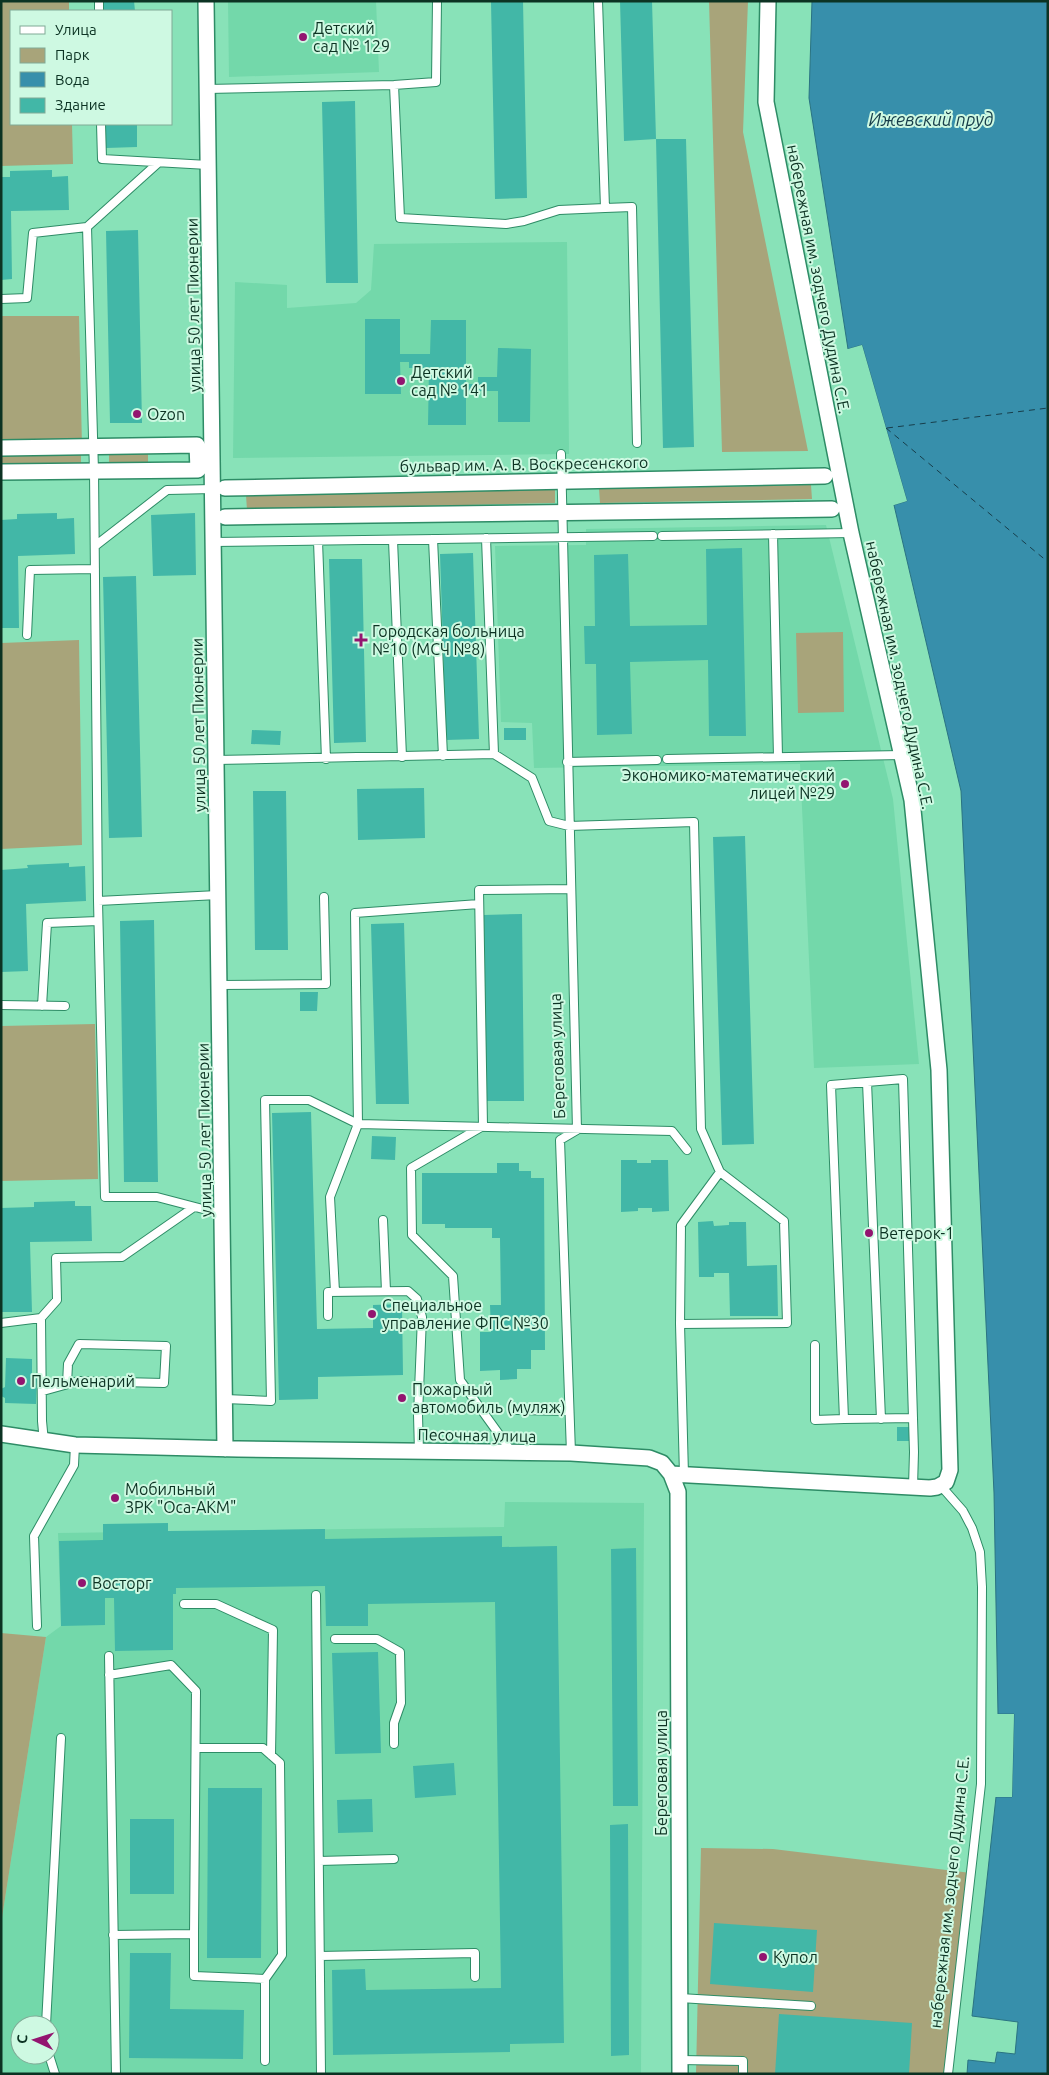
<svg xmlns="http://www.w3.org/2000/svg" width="1049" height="2075" viewBox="0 0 1049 2075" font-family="Ubuntu,sans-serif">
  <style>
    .built { fill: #73d8aa; fill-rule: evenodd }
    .green { fill: #a8a47a }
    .water { fill: #378fab; stroke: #2a7382 }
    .pier { fill: #88e2b8 }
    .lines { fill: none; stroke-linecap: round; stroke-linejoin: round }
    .ferry { stroke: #173e4b; stroke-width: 1; stroke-dasharray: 6 5; stroke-linecap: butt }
    .building { fill: #42b7a7 }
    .lane-casing { stroke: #2e8c66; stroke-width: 10 }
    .street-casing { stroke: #2e8c66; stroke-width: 18 }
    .lane { stroke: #fff; stroke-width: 8 }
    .street { stroke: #fff; stroke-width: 15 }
    .poi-dot { fill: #931570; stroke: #cef9e2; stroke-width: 2 }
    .labels { text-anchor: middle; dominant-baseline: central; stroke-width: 4; stroke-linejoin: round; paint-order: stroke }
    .poi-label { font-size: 16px; fill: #0c3323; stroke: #cef9e2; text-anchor: start }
    .street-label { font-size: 16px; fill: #0c3323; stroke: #cef9e2 }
    .water-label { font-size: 18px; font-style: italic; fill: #173e4b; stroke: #cef9e2 }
  </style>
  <rect width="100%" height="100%" fill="#88e2b8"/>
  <path class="built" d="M228 1H376L379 72 229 77Z
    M567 242 569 454 233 458 235 282 287 285V308L356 303 371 290 374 244Z
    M826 525 893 799 919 1064 814 1068 800 764 534 768 532 723 501 722 495 546 586 545V529Z
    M505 1502 644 1503 641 2074H1V1924L46 1637 61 1626 58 1533 504 1527ZM20 2025H50V2055H20Z"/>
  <path class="green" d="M1 1H69V11H11V124H72L73 164 1 166Z
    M709 1H748L743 132 808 451 722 452Z
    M1 316H79L82 446 1 448Z
    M81 452V466L1 467V454Z
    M109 452H148V466H109Z
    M811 485 812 499 600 503 599 489Z
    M555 488V503L247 510 246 495Z
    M843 632 844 712 798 713 796 633Z
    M79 640 82 845 1 849V643Z
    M95 1024 98 1179 1 1181V1026Z
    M1 1633 46 1637 1 1924Z
    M701 1848 773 1849 971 1873 946 2074H696Z"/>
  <path class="water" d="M812 1H1048V2074H967L968 2060 995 2063 997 2052 1015 2054 1018 2022 972 2016 996 1797H1012L1014 1714H998L994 1493 961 791 894 505 907 501 862 345 848 349 809 98Z"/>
  <path class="pier" d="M862 345 907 501 894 505 893 503 904 500 860 348 848 351V349Z
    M998 1714H1014L1012 1797H996V1794H1009L1011 1716H998Z"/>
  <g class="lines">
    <path class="ferry" d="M886 428 1048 562
      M887 428 1048 408"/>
  </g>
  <path class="building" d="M104 1H134L135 11H104Z
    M523 1 527 198 495 199 491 2Z
    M620 1H652L656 139H686L694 447 663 448 656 139 624 141Z
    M355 101 358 283H326L322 102Z
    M106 124H137V147L106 148Z
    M52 170V177L68 176 69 210 11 211 12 279 1 280V177H10V171Z
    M138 230 142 423H110L106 231Z
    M365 319H400V354H430L431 320H466V384H478V377H497L498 348 531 349 530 422H498V391H466V425H428L429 368H409V362H400L401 394H365Z
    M57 513V519L74 518 75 554 18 556 19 628H1V520L17 519V514Z
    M195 513 196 575 153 576 151 515Z
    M742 548 746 736H709L708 660 630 662 632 734 597 735 596 664H585L584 626H595L594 555 628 554 630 626 707 625 706 549Z
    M473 553 479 739 446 740 440 554Z
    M329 559H362L366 742 334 743Z
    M136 576 142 837 109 838 103 577Z
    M504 728H526V740H504Z
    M252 730 281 731 280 745 251 744Z
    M424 788 425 838 358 840 357 789Z
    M253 791H286L288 950H255Z
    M745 836 754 1144 722 1145 713 837Z
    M69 863V867L85 866 86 901 26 904 28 971 1 972V870L28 868 27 865Z
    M522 914 524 1101H486L484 915Z
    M154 920 158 1182H124L120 921Z
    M404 923 409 1104H376L371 924Z
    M300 992H318L317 1011H300Z
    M311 1112 317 1329 373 1328V1305L402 1304 403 1375 318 1377V1399L279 1400 272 1113Z
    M372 1136 396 1137 395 1160 371 1159Z
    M621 1160H637V1163H651V1160H668L669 1211 652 1212V1208H638V1211L621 1212Z
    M497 1163H519V1171H531V1178H544L545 1350H531V1369H517V1379L500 1380V1370L480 1371V1332H491L490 1305H501L500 1238H492V1228H445V1224H422V1173H497Z
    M75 1201V1206H91L92 1241 30 1242 32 1312H1V1208L34 1207V1202Z
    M713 1221 714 1226 729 1225V1222H746L747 1266 777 1265 778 1316H730L729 1273H714V1277H699L698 1222Z
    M6 1358 32 1359V1375H37L36 1404 5 1403V1398L1 1396V1389L5 1387Z
    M897 1427H909V1441H897Z
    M168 1523V1531L325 1529V1539L502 1536V1547L557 1546 564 2043 510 2044V2052L333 2055 332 1970 365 1969 366 1990 501 1988 495 1602 368 1604V1626H326L325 1586 176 1588V1594H173V1650L115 1651 114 1598H105V1625L61 1626 59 1541 103 1540V1524Z
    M636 1548 638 1806H613L611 1549Z
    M378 1652 381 1753 335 1754 332 1653Z
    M454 1763 456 1795 415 1798 413 1766Z
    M208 1788H262L261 1958H207Z
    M372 1799 373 1832 338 1833 337 1800Z
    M130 1819H174V1894H130Z
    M628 1824 629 2055 611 2056 610 1825Z
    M714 1923 817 1930 813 1992 710 1984Z
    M130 1953H171L170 2009 244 2010 243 2059 129 2058Z
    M779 2014 912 2023 909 2074H775Z"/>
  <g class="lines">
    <g class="lane-casing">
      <path id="lane" d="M99 1V11
        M394 85 400 218 506 224 524 221 559 210 605 208 598 1
        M207 89 394 85 436 82 437 1
        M101 124 102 159 208 165
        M158 163 87 227 94 471 98 901 218 895
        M605 208 632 207 637 443
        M1 299 27 298 33 233 87 227
        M561 454 577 1130 560 1140 571 1453
        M773 534 778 757
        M662 536 851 533
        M486 538 494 754
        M433 539 443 756
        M393 540 402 757
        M318 541 326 759
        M213 542 653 536
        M95 546 167 490 213 489
        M27 635 30 570 95 569
        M667 759 902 755
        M216 760 494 754 532 778 549 821 569 826 694 822 701 1129 720 1172 681 1225 680 1324 684 1475
        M567 762 657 760
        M98 901 105 1197H157L222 1214
        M219 985 326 984 324 897
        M1 1005 65 1006
        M42 1006 47 923 98 921
        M867 1082 881 1419
        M383 1220 386 1291
        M335 1292 330 1197 358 1124 355 913 479 904
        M328 1316V1292L408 1291 417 1299 422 1317 418 1415 419 1452
        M41 1318 42 1421 44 1442
        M1 1323 41 1318 57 1300 56 1258 122 1257 194 1207
        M680 1324 787 1323 784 1221 720 1172
        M815 1345V1420L844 1419
        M43 1391 79 1381 164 1383 166 1346 79 1344 68 1364 67 1384
        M225 1399 271 1401 265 1100H309L358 1124 672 1131 687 1150
        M517 1410 569 1411
        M913 1418 844 1419 831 1085 903 1079 914 1452 913 1487
        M511 1451 460 1380 453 1276 412 1235 411 1168 483 1126 479 890 570 889
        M941 1486 963 1511 972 1528 980 1552 982 1587 981 1784 948 2074
        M316 1595 321 2074
        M184 1604H216L273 1630 271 1755
        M37 1626 34 1536 74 1465 75 1445
        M335 1639H377L400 1652 401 1703 394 1723V1744
        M109 1656 116 2074
        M109 1675 171 1665 196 1691 194 1934
        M196 1748H263L280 1763 282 1955 265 1979
        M319 1861 394 1859
        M113 1935 194 1934V1976L265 1979V2061
        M320 1956 475 1953V1977
        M680 1998 811 2006
        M46 2025 61 1738
        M49 2055 55 2074
        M680 2060 743 2061V2074"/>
    </g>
    <g class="street-casing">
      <path id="street" d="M206 1 225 1449
        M1 448 197 445 198 470 1 472
        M225 488 825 476
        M225 517 832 509
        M1 1434 75 1445 238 1449 571 1453 649 1458 662 1463 671 1474 678 1492 680 2074
        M671 1474 930 1488 937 1487 946 1482 950 1470 939 1070 912 800 851 533 766 102 768 1"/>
    </g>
    <use href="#lane" class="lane"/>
    <use href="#street" class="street"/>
  </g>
  <g class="poi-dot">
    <circle cx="303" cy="37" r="5"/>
    <circle cx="401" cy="381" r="5"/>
    <circle cx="137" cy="414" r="5"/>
    <path d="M358.5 632.5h5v5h5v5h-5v5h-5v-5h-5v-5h5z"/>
    <circle cx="845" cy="784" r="5"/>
    <circle cx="869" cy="1233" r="5"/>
    <circle cx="372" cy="1314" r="5"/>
    <circle cx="21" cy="1381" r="5"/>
    <circle cx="402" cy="1398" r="5"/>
    <circle cx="115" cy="1498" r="5"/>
    <circle cx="82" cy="1583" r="5"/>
    <circle cx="763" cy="1957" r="5"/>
  </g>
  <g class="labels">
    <g class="poi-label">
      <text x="313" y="28">Детский<tspan x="313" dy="18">сад № 129</tspan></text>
      <text x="411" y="372">Детский<tspan x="411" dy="18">сад № 141</tspan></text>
      <text x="147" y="414">Ozon</text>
      <text x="372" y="631">Городская больница<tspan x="372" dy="18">№10 (МСЧ №8)</tspan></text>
      <text x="835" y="775" text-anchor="end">Экономико-математический<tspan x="835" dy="18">лицей №29</tspan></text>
      <text x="879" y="1233">Ветерок-1</text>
      <text x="382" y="1305">Специальное<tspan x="382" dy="18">управление ФПС №30</tspan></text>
      <text x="31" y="1381">Пельменарий</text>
      <text x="412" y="1389">Пожарный<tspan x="412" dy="18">автомобиль (муляж)</tspan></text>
      <text x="125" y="1489">Мобильный<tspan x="125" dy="18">ЗРК "Оса-АКМ"</tspan></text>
      <text x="92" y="1583">Восторг</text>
      <text x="773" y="1957">Купол</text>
    </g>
    <g class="street-label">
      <text transform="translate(819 279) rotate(79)">набережная им. зодчего Дудина С.Е.</text>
      <text transform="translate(193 305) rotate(-91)">улица 50 лет Пионерии</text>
      <text transform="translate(524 464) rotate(-1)">бульвар им. А. В. Воскресенского</text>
      <text transform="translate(900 675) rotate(78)">набережная им. зодчего Дудина С.Е.</text>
      <text transform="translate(198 725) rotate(-91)">улица 50 лет Пионерии</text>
      <text transform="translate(557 1056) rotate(-92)">Береговая улица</text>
      <text transform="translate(204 1130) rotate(-91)">улица 50 лет Пионерии</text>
      <text transform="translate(477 1435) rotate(1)">Песочная улица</text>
      <text transform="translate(661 1773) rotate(-90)">Береговая улица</text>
      <text transform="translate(949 1892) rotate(-84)">набережная им. зодчего Дудина С.Е.</text>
    </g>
    <g class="water-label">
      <text x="931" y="119">Ижевский пруд</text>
    </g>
  </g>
  <rect width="1049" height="2075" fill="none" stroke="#0c3323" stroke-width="5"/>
  <rect x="10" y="10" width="162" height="115" fill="#cef9e2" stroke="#80aa96"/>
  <rect x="20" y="26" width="25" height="8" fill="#ffffff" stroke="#80aa96"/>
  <text x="55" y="35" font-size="15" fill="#0c3323">Улица</text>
  <rect x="20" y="48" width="25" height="15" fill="#a8a47a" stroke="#80aa96"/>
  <text x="55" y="60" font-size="15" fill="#0c3323">Парк</text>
  <rect x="20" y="72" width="25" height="15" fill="#378fab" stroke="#80aa96"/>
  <text x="55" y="85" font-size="15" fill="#0c3323">Вода</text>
  <rect x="20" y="98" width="25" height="15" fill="#42b7a7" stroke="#80aa96"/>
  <text x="55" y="110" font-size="15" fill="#0c3323">Здание</text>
  <g transform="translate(35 2040) rotate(274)"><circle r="24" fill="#cef9e2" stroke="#80aa96"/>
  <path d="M0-4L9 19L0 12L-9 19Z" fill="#931570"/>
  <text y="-8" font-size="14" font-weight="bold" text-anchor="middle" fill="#0c3323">С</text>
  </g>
</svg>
